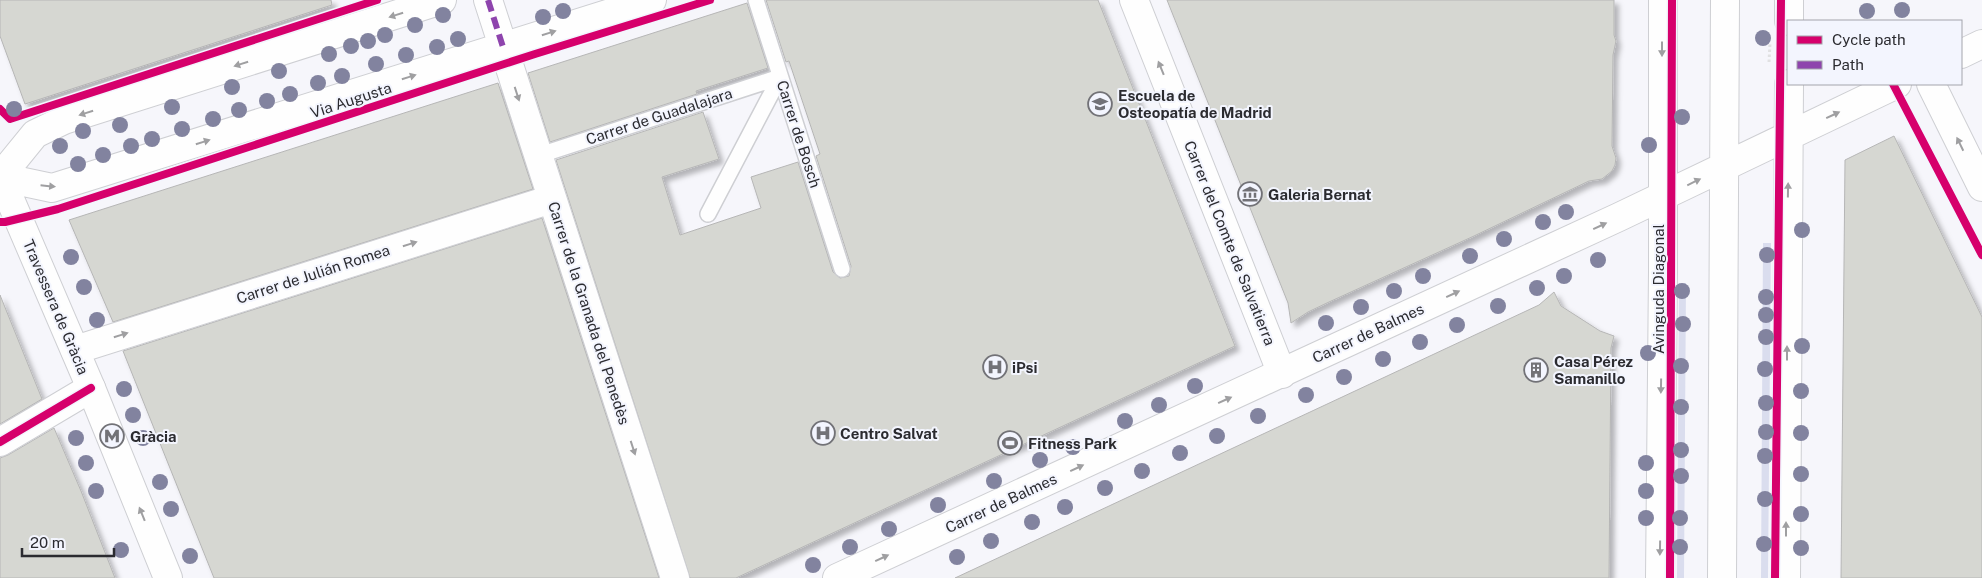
<svg xmlns="http://www.w3.org/2000/svg" width="1982" height="578" viewBox="0 0 1982 578" font-family="'Public Sans',sans-serif">
  <style>
    .green { fill: #daddee }
    .building { fill: #d6d7d2; stroke: #b6b6b6; filter: url(#shadow) }
    .lines { fill: none; stroke-linecap: round; stroke-linejoin: round }
    .lane-casing { stroke: #cecfd3; stroke-width: 18 }
    .street-casing { stroke: #cecfd3; stroke-width: 30 }
    .secondary-casing { stroke: #cecfd3; stroke-width: 30 }
    .path { stroke: #e1e1e2; stroke-width: 3; stroke-dasharray: 2.5 2.5; stroke-linecap: butt }
    .lane { stroke: #fefefe; stroke-width: 15 }
    .street { stroke: #fefefe; stroke-width: 28 }
    .secondary { stroke: #fefefe; stroke-width: 28 }
    .quiet { stroke: #8e44ad; stroke-width: 6; stroke-dasharray: 12 6; stroke-linecap: butt }
    .cycleway-casing { stroke: #f3f5fe; stroke-width: 11 }
    .cycleway { stroke: #d6006c; stroke-width: 8 }
    .tree { fill: #82839f }
    .oneway { fill: #9f9fa1 }
    .labels { text-anchor: middle; dominant-baseline: central; stroke-width: 4; stroke-linejoin: round; paint-order: stroke }
    .poi-label { font-size: 15px; font-weight: bold; fill: #2b2b30; stroke: #f3f5fe; text-anchor: start }
    .street-label { font-size: 15px; fill: #2b2b30; stroke: #f3f5fe }
  </style>
  <defs>
    <filter id="shadow"><feDropShadow dx="4.5" dy="4.5" stdDeviation="2.5" flood-color="#0004"/></filter>
  </defs>
  <rect width="100%" height="100%" fill="#f6f6fb"/>
  <path class="green" d="M1763 243H1771L1768 578H1761Z
    M1679 283H1686L1684 578H1677Z"/>
  <path class="building" d="M0 0H331L332 5 25 104 0 36Z
    M766 0H1098L1235 346 736 578H690L556 160 703 112 719 159 662 177 680 235 761 208 751 177 798 162 833 272 840 278 849 276 851 266 816 156 820 154 789 61 786 62Z
    M1167 0H1614V35L1616 41 1613 55 1612 146 1616 158 1615 165 1612 171 1602 179 1589 181 1474 236 1329 302 1308 312 1291 323 1288 303Z
    M747 3 768 68 696 91 697 94 550 142 528 73Z
    M498 83 533 189 113 322 69 220Z
    M1894 136 1982 317V578H1841L1845 160Z
    M542 218 659 578H214L123 351Z
    M1554 292 1561 306 1600 331 1614 336 1611 348 1609 578H955L1539 305Z
    M0 295 42 399 0 424Z
    M54 428 81 491 115 578H0V458L8 455Z"/>
  <g class="lines">
    <g class="lane-casing">
      <path id="lane" d="M756 0 842 269
        M537 156 780 77
        M708 214 780 77"/>
    </g>
    <g class="street-casing">
      <path id="street" d="M488 0 675 578
        M1134 0 1282 374
        M75 350 552 199
        M0 442 91 388"/>
    </g>
    <g class="secondary-casing">
      <path id="secondary" d="M1789 21V0
        M1961 54 1982 44
        M1931 84 1982 187
        M0 176 91 388 168 578
        M0 177 52 188 652 0
        M0 177 35 134 64 120 442 0
        M837 578 1619 217 1897 84
        M1660 578 1663 271V0
        M1722 578 1725 0
        M1786 578 1789 84"/>
    </g>
    <path class="path" d="M1769 62 1770 43"/>
    <use href="#lane" class="lane"/>
    <use href="#street" class="street"/>
    <use href="#secondary" class="secondary"/>
    <path class="quiet" d="M488 0 503 47"/>
    <g class="cycleway-casing">
      <path id="cycleway" d="M1893 84 1982 255
        M0 109 10 119 377 0
        M0 222H5L58 209 535 54 710 0
        M0 442 91 388
        M1670 578 1672 0
        M1775 578 1781 0"/>
    </g>
    <use href="#cycleway" class="cycleway"/>
  </g>
  <g class="tree">
    <circle cx="1902" cy="10" r="8"/>
    <circle cx="563" cy="11" r="8"/>
    <circle cx="1867" cy="11" r="8"/>
    <circle cx="443" cy="15" r="8"/>
    <circle cx="543" cy="17" r="8"/>
    <circle cx="415" cy="25" r="8"/>
    <circle cx="385" cy="35" r="8"/>
    <circle cx="1763" cy="38" r="8"/>
    <circle cx="458" cy="39" r="8"/>
    <circle cx="368" cy="41" r="8"/>
    <circle cx="351" cy="46" r="8"/>
    <circle cx="437" cy="47" r="8"/>
    <circle cx="329" cy="54" r="8"/>
    <circle cx="406" cy="55" r="8"/>
    <circle cx="376" cy="64" r="8"/>
    <circle cx="279" cy="71" r="8"/>
    <circle cx="342" cy="76" r="8"/>
    <circle cx="318" cy="83" r="8"/>
    <circle cx="232" cy="87" r="8"/>
    <circle cx="290" cy="94" r="8"/>
    <circle cx="267" cy="101" r="8"/>
    <circle cx="172" cy="107" r="8"/>
    <circle cx="14" cy="109" r="8"/>
    <circle cx="239" cy="110" r="8"/>
    <circle cx="1682" cy="117" r="8"/>
    <circle cx="213" cy="119" r="8"/>
    <circle cx="120" cy="125" r="8"/>
    <circle cx="182" cy="129" r="8"/>
    <circle cx="83" cy="131" r="8"/>
    <circle cx="152" cy="139" r="8"/>
    <circle cx="1649" cy="145" r="8"/>
    <circle cx="60" cy="146" r="8"/>
    <circle cx="131" cy="146" r="8"/>
    <circle cx="103" cy="155" r="8"/>
    <circle cx="78" cy="164" r="8"/>
    <circle cx="1566" cy="212" r="8"/>
    <circle cx="1543" cy="222" r="8"/>
    <circle cx="1802" cy="230" r="8"/>
    <circle cx="1504" cy="239" r="8"/>
    <circle cx="1767" cy="255" r="8"/>
    <circle cx="1470" cy="256" r="8"/>
    <circle cx="71" cy="257" r="8"/>
    <circle cx="1598" cy="260" r="8"/>
    <circle cx="1423" cy="276" r="8"/>
    <circle cx="1564" cy="276" r="8"/>
    <circle cx="84" cy="287" r="8"/>
    <circle cx="1537" cy="288" r="8"/>
    <circle cx="1394" cy="291" r="8"/>
    <circle cx="1682" cy="291" r="8"/>
    <circle cx="1766" cy="297" r="8"/>
    <circle cx="1498" cy="306" r="8"/>
    <circle cx="1361" cy="307" r="8"/>
    <circle cx="1766" cy="315" r="8"/>
    <circle cx="97" cy="320" r="8"/>
    <circle cx="1326" cy="323" r="8"/>
    <circle cx="1683" cy="324" r="8"/>
    <circle cx="1457" cy="325" r="8"/>
    <circle cx="1766" cy="337" r="8"/>
    <circle cx="1420" cy="342" r="8"/>
    <circle cx="1802" cy="346" r="8"/>
    <circle cx="1648" cy="353" r="8"/>
    <circle cx="1383" cy="359" r="8"/>
    <circle cx="1681" cy="366" r="8"/>
    <circle cx="1765" cy="369" r="8"/>
    <circle cx="1344" cy="377" r="8"/>
    <circle cx="1195" cy="386" r="8"/>
    <circle cx="124" cy="389" r="8"/>
    <circle cx="1801" cy="391" r="8"/>
    <circle cx="1306" cy="395" r="8"/>
    <circle cx="1766" cy="403" r="8"/>
    <circle cx="1159" cy="405" r="8"/>
    <circle cx="1681" cy="407" r="8"/>
    <circle cx="133" cy="415" r="8"/>
    <circle cx="1258" cy="416" r="8"/>
    <circle cx="1125" cy="421" r="8"/>
    <circle cx="1766" cy="432" r="8"/>
    <circle cx="1801" cy="433" r="8"/>
    <circle cx="1217" cy="436" r="8"/>
    <circle cx="76" cy="438" r="8"/>
    <circle cx="143" cy="438" r="8"/>
    <circle cx="1073" cy="447" r="8"/>
    <circle cx="1681" cy="450" r="8"/>
    <circle cx="1180" cy="453" r="8"/>
    <circle cx="1765" cy="456" r="8"/>
    <circle cx="1040" cy="460" r="8"/>
    <circle cx="86" cy="463" r="8"/>
    <circle cx="1646" cy="463" r="8"/>
    <circle cx="1142" cy="471" r="8"/>
    <circle cx="1801" cy="474" r="8"/>
    <circle cx="1681" cy="476" r="8"/>
    <circle cx="994" cy="481" r="8"/>
    <circle cx="160" cy="482" r="8"/>
    <circle cx="1105" cy="488" r="8"/>
    <circle cx="96" cy="491" r="8"/>
    <circle cx="1646" cy="491" r="8"/>
    <circle cx="1765" cy="499" r="8"/>
    <circle cx="938" cy="505" r="8"/>
    <circle cx="1065" cy="507" r="8"/>
    <circle cx="171" cy="509" r="8"/>
    <circle cx="1801" cy="514" r="8"/>
    <circle cx="1646" cy="518" r="8"/>
    <circle cx="1680" cy="518" r="8"/>
    <circle cx="1032" cy="522" r="8"/>
    <circle cx="889" cy="529" r="8"/>
    <circle cx="991" cy="541" r="8"/>
    <circle cx="1764" cy="544" r="8"/>
    <circle cx="850" cy="547" r="8"/>
    <circle cx="1680" cy="547" r="8"/>
    <circle cx="1801" cy="548" r="8"/>
    <circle cx="121" cy="550" r="8"/>
    <circle cx="190" cy="556" r="8"/>
    <circle cx="957" cy="557" r="8"/>
    <circle cx="813" cy="565" r="8"/>
  </g>
  <defs><path id="oneway-solid" d="M-6-.8H1V-3.2L6.5 0L1 3.2V.8H-6Z" transform="scale(1.25)"/></defs>
  <g class="oneway">
    <use href="#oneway-solid" transform="translate(396 15) rotate(162)"/>
    <use href="#oneway-solid" transform="translate(549 33) rotate(-18)"/>
    <use href="#oneway-solid" transform="translate(1662 49) rotate(90)"/>
    <use href="#oneway-solid" transform="translate(241 64) rotate(162)"/>
    <use href="#oneway-solid" transform="translate(1161 68) rotate(-112)"/>
    <use href="#oneway-solid" transform="translate(409 77) rotate(-17)"/>
    <use href="#oneway-solid" transform="translate(517 94) rotate(72)"/>
    <use href="#oneway-solid" transform="translate(86 113) rotate(162)"/>
    <use href="#oneway-solid" transform="translate(1833 115) rotate(-25)"/>
    <use href="#oneway-solid" transform="translate(203 142) rotate(-17)"/>
    <use href="#oneway-solid" transform="translate(1960 144) rotate(-116)"/>
    <use href="#oneway-solid" transform="translate(1694 182) rotate(-26)"/>
    <use href="#oneway-solid" transform="translate(48 186) rotate(6)"/>
    <use href="#oneway-solid" transform="translate(1788 190) rotate(-89)"/>
    <use href="#oneway-solid" transform="translate(1600 226) rotate(-25)"/>
    <use href="#oneway-solid" transform="translate(410 244) rotate(-18)"/>
    <use href="#oneway-solid" transform="translate(1453 294) rotate(-25)"/>
    <use href="#oneway-solid" transform="translate(121 335) rotate(-17)"/>
    <use href="#oneway-solid" transform="translate(1787 353) rotate(-90)"/>
    <use href="#oneway-solid" transform="translate(1661 386) rotate(91)"/>
    <use href="#oneway-solid" transform="translate(1225 400) rotate(-24)"/>
    <use href="#oneway-solid" transform="translate(633 448) rotate(72)"/>
    <use href="#oneway-solid" transform="translate(1077 468) rotate(-25)"/>
    <use href="#oneway-solid" transform="translate(142 514) rotate(-112)"/>
    <use href="#oneway-solid" transform="translate(1786 529) rotate(-90)"/>
    <use href="#oneway-solid" transform="translate(1660 548) rotate(91)"/>
    <use href="#oneway-solid" transform="translate(882 558) rotate(-25)"/>
  </g>
  <defs>
    <g id="university-ring" transform="scale(1.25)"><circle r="9.5" fill="#f3f5fe" stroke="#727277" stroke-width="1.5"/><path d="M0-5L7-2L0 1L-7-2ZM-4 1L0 2.5L4 1V4Q0 6-4 4Z" fill="#727277"/></g>
    <g id="museum-ring" transform="scale(1.25)"><circle r="9.5" fill="#f3f5fe" stroke="#727277" stroke-width="1.5"/><path d="M0-6L6-3V-2H-6V-3ZM-5-1h2V3h-2ZM-1-1h2V3h-2ZM3-1h2V3H3ZM-6 4H6V6H-6Z" fill="#727277"/></g>
    <g id="hospital-ring" transform="scale(1.25)"><circle r="9.5" fill="#f3f5fe" stroke="#727277" stroke-width="1.5"/><path d="M-5-5h3v3.5h4V-5h3V5h-3V1.5h-4V5h-3Z" fill="#727277"/></g>
    <g id="building-ring" transform="scale(1.25)"><circle r="9.5" fill="#f3f5fe" stroke="#727277" stroke-width="1.5"/><path d="M-4-6H4V6H1V3H-1V6H-4ZM-2.5-4.3h1.7v1.8h-1.7ZM.8-4.3h1.7v1.8H.8ZM-2.5-1h1.7V.8h-1.7ZM.8-1h1.7V.8H.8Z" fill="#727277"/></g>
    <g id="metro-ring" transform="scale(1.25)"><circle r="9.5" fill="#f3f5fe" stroke="#727277" stroke-width="1.5"/><path d="M-5.5 5V-5H-3L0 0L3-5H5.5V5H3V-.5L0 4L-3-.5V5Z" fill="#727277"/></g>
    <g id="stadium-ring" transform="scale(1.25)"><circle r="9.5" fill="#f3f5fe" stroke="#727277" stroke-width="1.5"/><path d="M0-5a6.5 5 0 1 0 0 10a6.5 5 0 1 0 0-10ZM-3.5-1.8h7v3.6h-7Z" fill="#727277"/></g>
  </defs>
  <g fill-rule="evenodd">
    <use href="#university-ring" x="1100" y="104"/>
    <use href="#museum-ring" x="1250" y="194"/>
    <use href="#hospital-ring" x="995" y="367"/>
    <use href="#building-ring" x="1536" y="370"/>
    <use href="#hospital-ring" x="823" y="433"/>
    <use href="#metro-ring" x="112" y="436"/>
    <use href="#stadium-ring" x="1010" y="443"/>
  </g>
  <g class="labels">
    <g class="poi-label">
      <text x="1118" y="95">Escuela de<tspan x="1118" dy="17">Osteopatía de Madrid</tspan></text>
      <text x="1268" y="194">Galeria Bernat</text>
      <text x="1554" y="361">Casa Pérez<tspan x="1554" dy="17">Samanillo</tspan></text>
      <text x="1012" y="367">iPsi</text>
      <text x="840" y="433">Centro Salvat</text>
      <text x="130" y="436">Gràcia</text>
      <text x="1028" y="443">Fitness Park</text>
    </g>
    <g class="street-label">
      <text transform="translate(351 100) rotate(-18)">Via Augusta</text>
      <text transform="translate(659 116) rotate(-18)">Carrer de Guadalajara</text>
      <text transform="translate(799 134) rotate(72)">Carrer de Bosch</text>
      <text transform="translate(1230 243) rotate(68)">Carrer del Comte de Salvatierra</text>
      <text transform="translate(313 274) rotate(-18)">Carrer de Julián Romea</text>
      <text transform="translate(1658 289) rotate(-90)">Avinguda Diagonal</text>
      <text transform="translate(56 307) rotate(67)">Travessera de Gràcia</text>
      <text transform="translate(589 313) rotate(72)">Carrer de la Granada del Penedès</text>
      <text transform="translate(1368 333) rotate(-25)">Carrer de Balmes</text>
      <text transform="translate(1001 503) rotate(-25)">Carrer de Balmes</text>
    </g>
  </g>
  <rect x="1787" y="20" width="175" height="65" fill="#f3f5fe" stroke="#a3a4ac"/>
  <rect x="1797" y="36" width="25" height="8" fill="#d6006c" stroke="#a3a4ac"/>
  <text x="1832" y="45" font-size="15" fill="#2b2b30">Cycle path</text>
  <rect x="1797" y="61" width="25" height="8" fill="#8e44ad" stroke="#a3a4ac"/>
  <text x="1832" y="70" font-size="15" fill="#2b2b30">Path</text>
  <path d="M22 548v8h92v-8" fill="none" stroke="#2b2b30" stroke-width="2.5"/>
  <text x="30" y="548" font-size="15" fill="#2b2b30" stroke="#f3f5fe" stroke-width="4" paint-order="stroke">20 m</text>
</svg>
